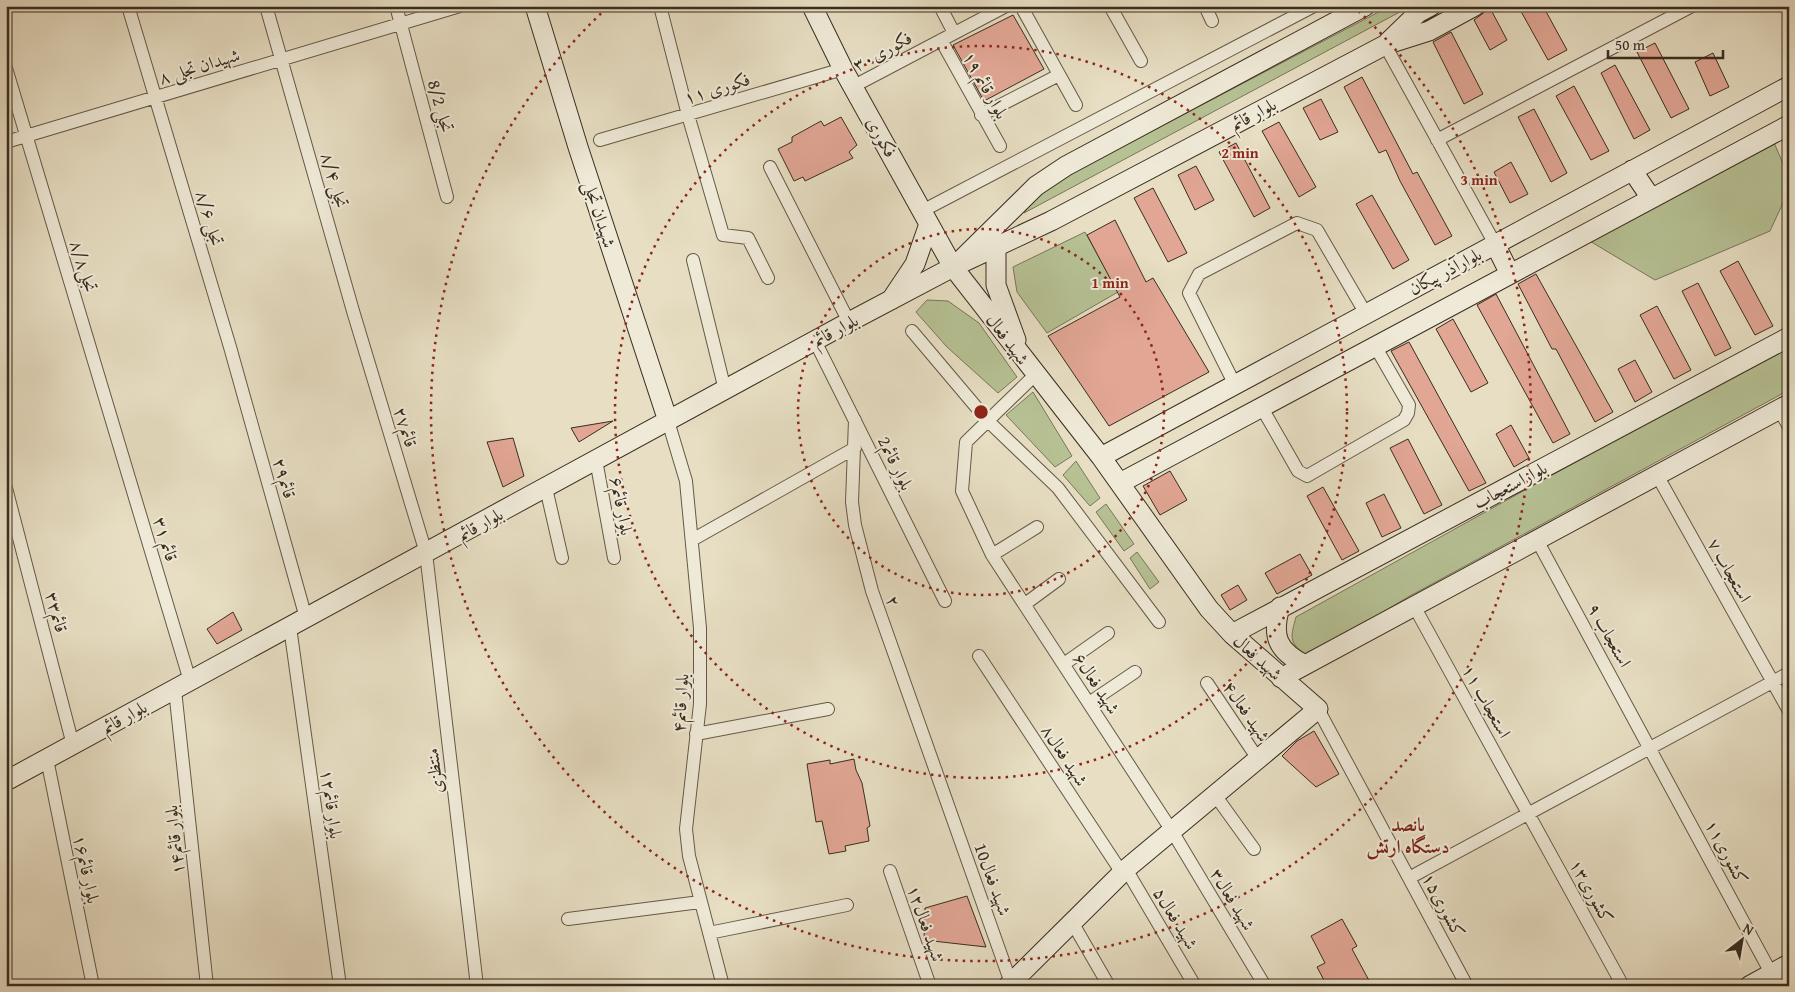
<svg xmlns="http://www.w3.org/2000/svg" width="1795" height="992" viewBox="0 0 1795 992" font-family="'Gentium Book Plus',Amiri,serif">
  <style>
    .green { fill: #b6c194; stroke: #78775a }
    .building { fill: #e1a694; stroke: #392d1f }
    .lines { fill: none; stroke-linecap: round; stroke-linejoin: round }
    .street-casing { stroke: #645948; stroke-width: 14 }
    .secondary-casing { stroke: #392d1f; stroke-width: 21 }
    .street { stroke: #efead8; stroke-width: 12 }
    .secondary { stroke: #efead8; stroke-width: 19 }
    .ring { fill: none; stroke: #8f2418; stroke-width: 2.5; stroke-dasharray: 2.5 5 }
    .labels { text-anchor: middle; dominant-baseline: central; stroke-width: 4; stroke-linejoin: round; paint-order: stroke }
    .street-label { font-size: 18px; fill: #392d1f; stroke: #efead8 }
    .neighbourhood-label { font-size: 19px; font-weight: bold; fill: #7a1f14; stroke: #efead8 }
    .centre { fill: #8f2418; stroke: #efead8; stroke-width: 2.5 }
    .ring-label { font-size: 15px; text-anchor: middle; font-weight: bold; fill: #8f2418; stroke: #efead8; stroke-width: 4; stroke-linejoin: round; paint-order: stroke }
  </style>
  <rect width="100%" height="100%" fill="#e7dec3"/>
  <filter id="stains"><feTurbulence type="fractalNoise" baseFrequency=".004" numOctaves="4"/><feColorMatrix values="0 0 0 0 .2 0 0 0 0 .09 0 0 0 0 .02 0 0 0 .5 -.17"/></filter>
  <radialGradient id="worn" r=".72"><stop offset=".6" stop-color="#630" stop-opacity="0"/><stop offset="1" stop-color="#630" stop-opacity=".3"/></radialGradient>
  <path class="green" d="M1390 6H1411L1024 213 1040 190Z
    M1770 133 1789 178V190L1770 231 1655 280 1583 237Z
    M1085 232 1118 292 1047 333 1017 292 1013 267Z
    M927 300 948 301 979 323 1017 377 998 393 947 347 916 312Z
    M1789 347V390L1408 597 1355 629 1305 654C1288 642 1291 636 1296 617L1682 403Z
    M1033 392 1072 456 1055 467 1006 415Z
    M1076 461 1100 498 1090 506 1063 475Z
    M1106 504 1134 544 1124 551 1096 512Z
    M1137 552 1159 582 1150 589 1130 558Z"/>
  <path class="building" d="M1518 6H1543L1567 50 1548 60Z
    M1490 8 1507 40 1490 50 1474 20Z
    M1013 15 1044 69 984 101 953 45Z
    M1451 32 1483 94 1464 104 1433 42Z
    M1655 43 1689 109 1671 118 1637 52Z
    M1713 53 1729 87 1710 96 1695 62Z
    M1615 65 1650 130 1634 139 1601 73Z
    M1362 77 1413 174 1417 172 1452 236 1435 245 1400 181 1386 150 1379 153 1344 87Z
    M1574 86 1609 151 1591 160 1556 96Z
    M1321 99 1338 132 1320 140 1303 108Z
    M1534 109 1567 173 1551 182 1518 117Z
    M841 117 857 145 849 152 853 158 805 181 803 177 794 181 778 149 792 142V137L821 121 824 126Z
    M1279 122 1316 187 1299 197 1262 131Z
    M1236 143 1270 208 1254 217 1219 152Z
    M1511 162 1528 194 1510 203 1494 172Z
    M1196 166 1214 200 1195 210 1178 175Z
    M1153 188 1187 253 1168 262 1134 198Z
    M1372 195 1409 260 1393 269 1356 204Z
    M1115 220 1146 282 1153 278 1209 372 1109 426 1048 336 1120 297 1087 235Z
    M1738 261 1773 326 1755 335 1720 271Z
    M1536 274 1613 412 1595 422 1556 349H1552L1518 284Z
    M1698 283 1731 348 1715 356 1682 291Z
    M1496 294 1570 434 1553 443 1477 305Z
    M1657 306 1691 370 1674 379 1640 315Z
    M1453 319 1488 383 1471 392 1436 329Z
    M1409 342 1486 483 1469 491 1391 351Z
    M1635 360 1652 392 1635 402 1618 369Z
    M613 421 579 442 571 428Z
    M1511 425 1529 458 1514 467 1496 434Z
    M513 438 524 476 503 487 487 442Z
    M1408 439 1442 505 1424 514 1390 448Z
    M1170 471 1187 500 1160 515 1143 486Z
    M1323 487 1359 551 1342 560 1307 496Z
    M1384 494 1401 528 1382 537 1366 503Z
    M1300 554 1312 575 1277 594 1265 573Z
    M1238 585 1247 600 1230 610 1221 595Z
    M233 612 242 630 217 644 207 629Z
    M1314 731 1339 774 1316 787 1282 756 1297 741Z
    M854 759 856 770 862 783 870 826 867 828 869 841 845 846 846 851 829 854 822 821 816 822 807 764 830 760V764Z
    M967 896 986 947 924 940 925 908Z
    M1342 919 1357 946 1352 949 1372 986H1327L1317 967 1325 963 1311 936Z"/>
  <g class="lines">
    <g class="street-casing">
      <path id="street" d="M128 6 230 347 306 618
        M266 6 353 311 426 553 477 986
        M396 6 447 197
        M660 6 688 115 723 235 748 238 768 278
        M940 6 954 33
        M1021 6 1076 105
        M1110 6 1141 61
        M1205 6 1212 21
        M941 40 1000 146
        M1385 45 1495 244
        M6 68 190 681
        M854 86 1006 6
        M981 115 1059 75
        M600 140 843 69
        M1437 140 1692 6
        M6 142 460 6
        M770 167 849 322
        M924 210 1314 6
        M693 260 725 390
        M912 331 988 421 1058 488 1159 622
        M815 341 945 601
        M1035 375 966 442 962 491 992 555 1172 831 1265 986
        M1235 385 1189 293 1199 274 1297 223 1317 230 1366 314
        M1262 408 1298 471 1307 476 1404 420 1408 413 1409 405 1375 346
        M1779 409 1789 427
        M855 420 852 502 855 525 872 591 1011 983
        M668 421 686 481 700 628V704L686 829 689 856 723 986
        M596 460 614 558
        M1657 475 1789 711
        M6 488 73 745
        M546 488 562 558
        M692 540 855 448
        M1537 540 1778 986
        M992 555 1037 527
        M1025 604 1059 579
        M1414 606 1623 986
        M290 627 340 986
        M979 656 1122 873
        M1064 664 1108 633
        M1207 683 1258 759
        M175 690 207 986
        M1089 703 1135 672
        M1318 709 1467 986
        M696 734 828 709
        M47 759 93 986
        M1215 795 1254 849
        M1126 869 1195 986
        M890 871 930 986
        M1409 878 1789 673
        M568 919 700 902
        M1072 922 1109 986
        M709 933 847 905"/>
    </g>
    <g class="secondary-casing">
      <path id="secondary" d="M535 6 578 147 668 421
        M812 6 843 69 953 267 1101 457 1209 609 1232 634 1318 709 1126 869 1008 986
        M1388 42 1418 13 1431 6
        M1632 170 1651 198
        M1495 244 1510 274
        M996 248V285L1016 340
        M963 258 1036 186 1066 166 1365 6
        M891 300 915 264 929 224
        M1101 457 1789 86
        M1120 483 1789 125
        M1280 607C1271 637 1278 651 1305 665
        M1232 634 1789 337
        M1281 678 1789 404
        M6 781 849 322 953 267 1051 221 1385 45 1429 31 1475 6
        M1749 986 1789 964"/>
    </g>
    <use href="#street" class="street"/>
    <use href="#secondary" class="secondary"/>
  </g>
  <g class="ring">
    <circle cx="981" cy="412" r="183"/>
    <circle cx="981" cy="412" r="366"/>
    <path d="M1353 6A550 550 0 1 1 609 6"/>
  </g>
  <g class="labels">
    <g class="street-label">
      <text transform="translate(882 51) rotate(-28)">فکوری۳۰</text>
      <text transform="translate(199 66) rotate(-17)">شهیدان تجلی ۸</text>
      <text transform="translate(986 85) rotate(61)">بلوار قائم ۱۹</text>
      <text transform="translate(717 88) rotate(-17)">فکوری ۱۱</text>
      <text transform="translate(441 106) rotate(75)">8/2 تجلی</text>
      <text transform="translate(1253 114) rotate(-28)">بلوار قائم</text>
      <text transform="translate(882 137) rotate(61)">فکوری</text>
      <text transform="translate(335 180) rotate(74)">۸/۴ تجلی</text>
      <text transform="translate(600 214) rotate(72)">شهیدان تجلی</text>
      <text transform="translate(210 218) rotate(74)">تجلی ۸/۶</text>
      <text transform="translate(84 266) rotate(73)">تجلی۸/۸</text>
      <text transform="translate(1445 271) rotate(-28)">بلوارآذر پیکان</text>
      <text transform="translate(835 330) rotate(-28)">بلوار قائم</text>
      <text transform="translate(1008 339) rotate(53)">شهید فعال</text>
      <text transform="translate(406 427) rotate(73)">قائم۲۷</text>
      <text transform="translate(896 463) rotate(64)">2بلوار قائم</text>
      <text transform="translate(285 478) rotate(74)">قائم۲۹</text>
      <text transform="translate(1510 485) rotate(-28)">بلواراستعجاب</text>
      <text transform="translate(622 506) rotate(79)">بلوار قائم۶</text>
      <text transform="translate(480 524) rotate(-29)">بلوار قائم</text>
      <text transform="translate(166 539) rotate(73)">قائم ۳۱</text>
      <text transform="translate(1730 570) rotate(61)">استعجاب ۷</text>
      <text transform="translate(894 601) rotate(70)">۲</text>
      <text transform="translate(57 612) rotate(75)">قائم۳۳</text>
      <text transform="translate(1610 635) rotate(61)">استعجاب ۹</text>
      <text transform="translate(1258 657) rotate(42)">شهید فعال</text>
      <text transform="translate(1097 683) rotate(57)">شهید فعال۶</text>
      <text transform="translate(1487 701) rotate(61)">استعجاب ۱۱</text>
      <text transform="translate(680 703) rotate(-86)">بلوار قائم۴</text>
      <text transform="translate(1247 711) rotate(56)">شهید فعال۴</text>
      <text transform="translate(124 717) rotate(-29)">بلوار قائم</text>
      <text transform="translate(1065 755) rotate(57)">شهید فعال۸</text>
      <text transform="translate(434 771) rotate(-97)">منتظزی</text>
      <text transform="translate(332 804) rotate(82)">بلوار قائم۱۲</text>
      <text transform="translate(174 840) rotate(-96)">بلوار قائم۱۴</text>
      <text transform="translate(1727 852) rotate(62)">۱۱کشوری</text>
      <text transform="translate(87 869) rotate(78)">بلوار قائم۱۶</text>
      <text transform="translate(993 879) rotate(70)">10شهید فعال</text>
      <text transform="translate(1592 891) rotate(61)">۱۳کشوری</text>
      <text transform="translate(1233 899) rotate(59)">شهید فعال۳</text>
      <text transform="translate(1444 905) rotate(62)">کشوری۱۵</text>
      <text transform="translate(1176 918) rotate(59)">شهید فعال۵</text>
      <text transform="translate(926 923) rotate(71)">شهید فعال۱۲</text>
    </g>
    <g class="neighbourhood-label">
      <text x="1408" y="824">پانصد<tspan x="1408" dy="22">دستگاه ارتش</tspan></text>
    </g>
  </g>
  <circle cx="981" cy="412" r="8" class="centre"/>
  <g class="ring-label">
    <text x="1240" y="158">2 min</text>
    <text x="1479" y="185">3 min</text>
    <text x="1110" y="288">1 min</text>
  </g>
  <rect width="1795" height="992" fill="none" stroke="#e7dec3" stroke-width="25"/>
  <rect x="8" y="8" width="1780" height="977" fill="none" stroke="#392d1f" stroke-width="2.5"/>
  <rect x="12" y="12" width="1770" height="967" fill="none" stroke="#392d1f"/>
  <g transform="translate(1742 940) rotate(31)" stroke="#efead8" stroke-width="4" paint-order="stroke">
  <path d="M0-4L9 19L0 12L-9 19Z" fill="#392d1f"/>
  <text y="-8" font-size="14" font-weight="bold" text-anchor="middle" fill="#392d1f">N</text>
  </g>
  <path d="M1608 50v8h115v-8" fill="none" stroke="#392d1f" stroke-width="2.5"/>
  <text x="1615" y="50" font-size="15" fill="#392d1f" stroke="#efead8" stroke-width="4" paint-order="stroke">50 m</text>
  <rect width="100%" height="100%" filter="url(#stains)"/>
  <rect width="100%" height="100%" fill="url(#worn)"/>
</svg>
